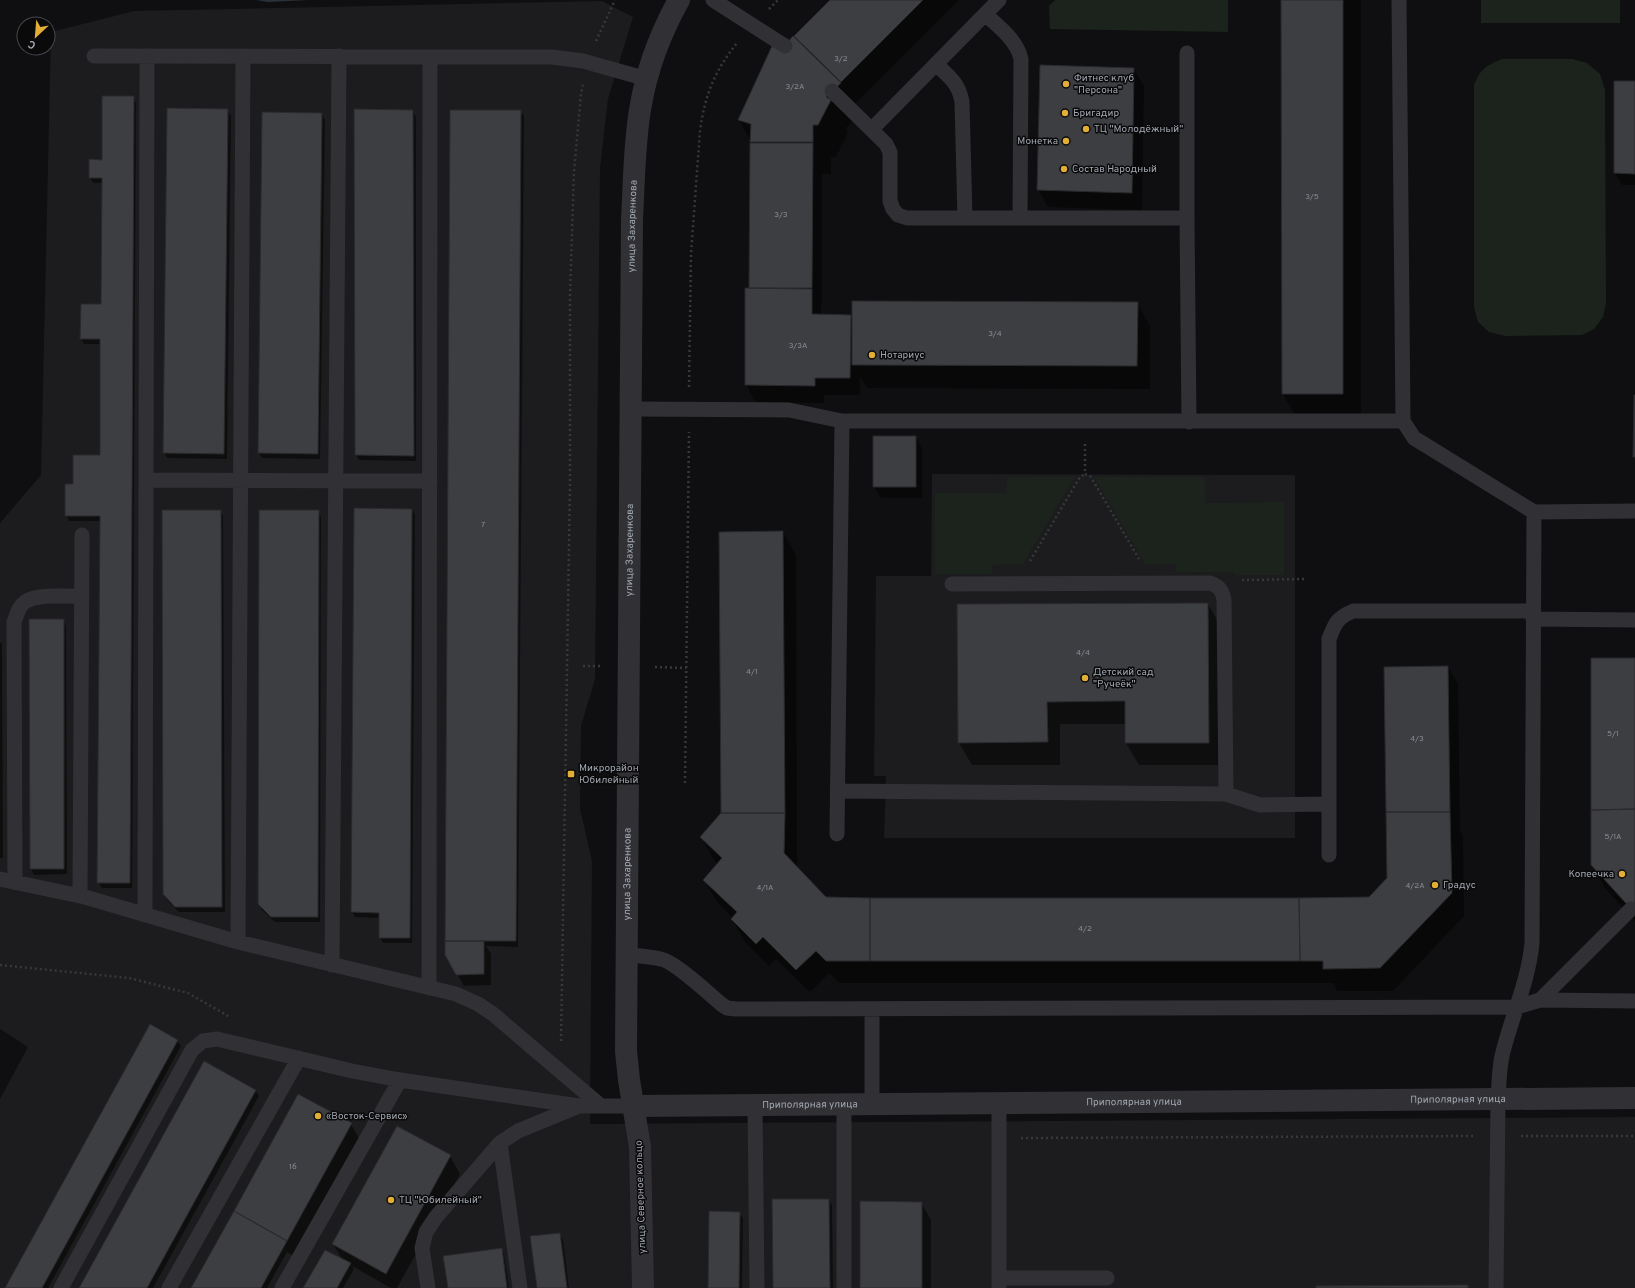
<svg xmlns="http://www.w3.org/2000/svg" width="1635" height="1288" viewBox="0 0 1635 1288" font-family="Overpass,sans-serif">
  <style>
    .built { fill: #1c1b1d }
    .green { fill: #1c231d }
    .water { fill: #2a3138 }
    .shadow { fill: #0007 }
    .building { fill: #3d3e42; stroke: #2a292c }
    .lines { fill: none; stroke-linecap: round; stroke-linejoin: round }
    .path { stroke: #37383c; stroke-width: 2.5; stroke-dasharray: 2 3; stroke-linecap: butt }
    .service { stroke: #313135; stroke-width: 15 }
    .minor { stroke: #313135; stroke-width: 22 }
    .poi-dot { fill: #e2ae35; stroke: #0a0a0b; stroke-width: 1.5 }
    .labels { text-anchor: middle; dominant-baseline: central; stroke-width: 3; stroke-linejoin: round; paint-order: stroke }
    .number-label { font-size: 8px; fill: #888c94 }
    .poi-label { font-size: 10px; fill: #a1a6b0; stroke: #0a0a0b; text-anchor: start }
    .street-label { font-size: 10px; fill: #a1a6b0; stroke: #0a0a0b }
  </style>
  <rect width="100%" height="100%" fill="#0f0f11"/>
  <path class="built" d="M602 1 633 17 608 99 600 168 595 679 581 726 580 809 592 861 590 1124 1635 1117V1288H0V1099L28 1047 0 1029V523L41 475 51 32 134 11Z
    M932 474 1295 475V838H884L886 776H874L876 576H931Z"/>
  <path class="green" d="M1055 0H1228V32L1050 29 1049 6Z
    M1481 0H1620V23H1481Z
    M1502 59H1572L1587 63 1600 74 1605 90 1606 303 1603 317 1594 329 1582 335 1505 336 1489 332 1478 322 1474 307V85C1481 68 1486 66 1502 59Z
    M1007 477H1075L1023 564 992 565V574H935V493H1006Z
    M1094 477H1205V503L1284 502V575H1234V572H1176V564H1145Z"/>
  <path class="water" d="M256 0H309L268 2Z"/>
  <path class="shadow" d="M831 0H959L855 104 858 116 846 128 848 133 836 157H831V174H822V305H820L821 308V315H850L853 321 1137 303 1150 326V389L867 388 860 376V395H824V403L756 402 746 385 752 290 750 287 752 144 739 120 800 43 796 36Z
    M1282 0H1361V426H1301L1283 394Z
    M1134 69 1144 86 1142 210 1048 207 1038 189Z
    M1615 82H1635V185H1622L1615 173Z
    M133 97 136 103 132 888H102L98 882 101 521H69L66 515 74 485 101 456V344H84L81 339 102 305 103 183H93L90 178 103 161Z
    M227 110 231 116 227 459 167 458 164 452Z
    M412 111 416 117V461L359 460 356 455Z
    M520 111 524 116 518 947 486 946 491 954V985L464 986 446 955Z
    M322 114 325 120 320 459 262 458 259 453Z
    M916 437 922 449V498H881L874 486Z
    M412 510 415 515 412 943H383L380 938V918L355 917 352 912Z
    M220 511 223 516 225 912H179L167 900 164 894Z
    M318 511 321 517 320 922H275L262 910 259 904Z
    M783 532 796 555 797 868 825 898 870 899 1369 898 1388 878 1448 667 1458 684 1460 830 1463 836 1464 916 1393 991H1337L1333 983H840L829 973 810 992 776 959 769 966 745 942 732 919 733 918 718 903 704 880 719 864 714 860 701 837 722 813Z
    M1208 604 1221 627V765H1139L1126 743V724H1060V765H972L959 743Z
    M30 620H63L66 626 67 874 34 875 31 869Z
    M0 642 2 644 3 858H0Z
    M1635 659V921L1605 888 1592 865Z
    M177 1041 181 1046 48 1288H6Z
    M256 1091 259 1096 153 1288H80Z
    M351 1124 361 1142 297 1258 287 1252 267 1288H192Z
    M450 1156 460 1174 397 1288H391L352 1266 354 1269 343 1288H304L342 1259 333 1244Z
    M828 1200 832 1205 833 1288H774Z
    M921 1203 931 1220V1288H861Z
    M739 1213 743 1218 742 1288H709Z
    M559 1235 563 1240 569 1288H538Z
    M501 1249 504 1254 509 1288H449Z"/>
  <path class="building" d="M830 0H923L841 82 794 36Z
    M1281 0H1343V394H1282Z
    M793 36 841 83 826 97 831 100 818 125H813V142H750L751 124 738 120 772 46 781 50Z
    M1040 65 1134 68 1132 193 1037 190Z
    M1614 81H1635V174L1614 173Z
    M102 96H134L130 883H97L100 516H65V484H73V455H100V339H80L81 304H101L102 178H89V159L102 160Z
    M167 108 228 109 224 454 163 453Z
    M354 109 413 110 414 456 355 455Z
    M450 110H521L516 941H445Z
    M262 112 322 113 318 454 258 453Z
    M750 143H813L812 288H749Z
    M745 288 812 289V314L851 315 850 378H815V386L745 385Z
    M852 301 1138 302 1137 366 852 365Z
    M1634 395H1635V457H1633Z
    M873 436H916V487H873Z
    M354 508 412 509 410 938H379V913L351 912Z
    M162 510H221L222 907H175L163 894Z
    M259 510H319L318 917H271L258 904Z
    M783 531 785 813H721L719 532Z
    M1208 603 1209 743H1125V701L1047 702 1048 742 958 743 957 604Z
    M29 619H64V869H30Z
    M1591 658H1635V809L1591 810Z
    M1448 666 1450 812H1386L1384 667Z
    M1635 809V913L1591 865V810Z
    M1386 812H1450L1452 893 1380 968 1323 969V961H1300L1299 898 1369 897 1387 878Z
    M721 813H785L784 853 826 897 870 898V961H826L816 951 796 970 763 937 756 944 731 919 737 912 703 880 722 858 700 837Z
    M870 898H1299L1300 961H870Z
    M445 941H484V974L456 975 445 955Z
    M150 1024 178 1040 42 1288H5Z
    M204 1061 256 1090 147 1288H79Z
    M298 1094 352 1123 287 1241 234 1211Z
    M397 1126 451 1155 386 1274 332 1244Z
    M772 1199H829L830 1288H773Z
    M860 1201 922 1202V1288H860Z
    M234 1211 287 1241 261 1288H191Z
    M709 1211 740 1212 739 1288H708Z
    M560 1233 567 1288H537L530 1236Z
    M502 1248 507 1288H448L443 1256Z
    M325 1250 351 1263 337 1288H303Z
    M1468 1285V1288H1316V1286Z"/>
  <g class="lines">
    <path class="path" d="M769 9 778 0
      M596 41 615 0
      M689 387 691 254 700 131C705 95 714 72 737 43
      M1085 444V474
      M1085 474 1091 477 1139 559
      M1030 561 1080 477 1085 474
      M1242 580 1305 579
      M583 666H602
      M655 667 686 668
      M685 783 689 432
      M0 965 129 978 188 993 228 1016
      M561 1041 570 483V296L574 172 581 94 583 84
      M1521 1136H1635
      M1021 1138 1474 1136"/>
    <path class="service" d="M713 0 785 46
      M985 14C999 27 1017 40 1021 59L1020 218
      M1187 53V218L1189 422
      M94 56 552 57 583 61 647 79
      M936 64C949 77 959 83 962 102L965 218
      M832 91 886 144 890 152V201L893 209 898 215 907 218H1187
      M872 129 999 0
      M631 409 789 410 842 421H1403L1399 0
      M1403 421 1414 438 1534 512 1635 511
      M146 480 430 481
      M952 584 1210 583C1219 586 1222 590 1224 599L1226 794
      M1533 619 1635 620
      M839 791 1226 794 1260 805 1329 804
      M837 834 842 421
      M1329 855V639C1335 623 1337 618 1353 611H1533
      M0 879 85 897 238 942 456 994 478 1004 493 1014 601 1106
      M15 882 14 622C17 615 18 607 25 602 37 593 66 597 82 596
      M80 896 82 535
      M145 915 147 56
      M238 942 243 56
      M626 955C639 956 652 956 664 960 678 965 708 993 721 1004L727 1008 736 1009 1517 1007 1540 1000 1635 1001
      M332 965 339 56
      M429 988 430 57
      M1540 1000 1631 909
      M999 1103V1288
      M872 1104V1009
      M755 1105 757 1288
      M500 1143 520 1288
      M999 1278H1107
      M61 1288 192 1050 203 1041 217 1039 352 1071 400 1080 579 1106
      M169 1288 299 1058
      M282 1288 400 1080
      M428 1288 422 1248 426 1232 436 1217 500 1143 518 1131 579 1106H633
      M844 1288V1104
      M1496 1288 1498 1099C1499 1085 1499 1070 1502 1056 1511 1017 1528 984 1532 943L1534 512"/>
    <g class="minor">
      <path id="s1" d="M633 1106 1635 1098"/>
      <path id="s2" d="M643 1288 640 1147 629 1080 626 1051 632 220C634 184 634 146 640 110 646 72 660 34 679 0"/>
    </g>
  </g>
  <g class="poi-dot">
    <circle cx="1066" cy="84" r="4"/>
    <circle cx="1065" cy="113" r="4"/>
    <circle cx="1086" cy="129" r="4"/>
    <circle cx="1066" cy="141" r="4"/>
    <circle cx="1064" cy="169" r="4"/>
    <circle cx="872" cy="355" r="4"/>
    <circle cx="1085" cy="678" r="4"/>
    <rect x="567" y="770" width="8" height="8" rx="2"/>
    <circle cx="1622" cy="874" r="4"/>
    <circle cx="1435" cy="885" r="4"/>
    <circle cx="318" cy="1116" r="4"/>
    <circle cx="391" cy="1200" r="4"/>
  </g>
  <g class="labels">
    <g class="number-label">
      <text x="841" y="59">3/2</text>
      <text x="795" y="87">3/2А</text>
      <text x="1312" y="197">3/5</text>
      <text x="781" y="215">3/3</text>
      <text x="995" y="334">3/4</text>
      <text x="798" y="346">3/3А</text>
      <text x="483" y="525">7</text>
      <text x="1083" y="653">4/4</text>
      <text x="752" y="672">4/1</text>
      <text x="1613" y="734">5/1</text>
      <text x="1417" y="739">4/3</text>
      <text x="1613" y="837">5/1А</text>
      <text x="1415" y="886">4/2А</text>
      <text x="765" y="888">4/1А</text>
      <text x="1085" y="929">4/2</text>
      <text x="293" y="1167">16</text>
    </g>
    <g class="poi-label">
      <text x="1074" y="78">Фитнес клуб<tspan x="1074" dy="12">"Персона"</tspan></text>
      <text x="1073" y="113">Бригадир</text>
      <text x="1094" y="129">ТЦ "Молодёжный"</text>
      <text x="1058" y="141" text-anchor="end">Монетка</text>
      <text x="1072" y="169">Состав Народный</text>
      <text x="880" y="355">Нотариус</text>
      <text x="1093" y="672">Детский сад<tspan x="1093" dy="12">"Ручеёк"</tspan></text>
      <text x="579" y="768">Микрорайон<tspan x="579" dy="12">Юбилейный</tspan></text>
      <text x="1614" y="874" text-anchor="end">Копеечка</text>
      <text x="1443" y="885">Градус</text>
      <text x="326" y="1116">«Восток-Сервис»</text>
      <text x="399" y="1200">ТЦ "Юбилейный"</text>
    </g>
    <g class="street-label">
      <text stroke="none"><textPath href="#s2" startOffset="1063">улица Захаренкова</textPath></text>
      <text stroke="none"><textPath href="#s2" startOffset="739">улица Захаренкова</textPath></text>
      <text stroke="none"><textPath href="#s2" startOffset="415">улица Захаренкова</textPath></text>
      <text stroke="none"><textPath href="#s1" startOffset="825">Приполярная улица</textPath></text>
      <text stroke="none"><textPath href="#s1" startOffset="501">Приполярная улица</textPath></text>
      <text stroke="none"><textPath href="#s1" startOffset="177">Приполярная улица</textPath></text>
      <text transform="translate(641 1197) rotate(-92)">улица Северное кольцо</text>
    </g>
  </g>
  <g transform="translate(36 36) rotate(206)"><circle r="19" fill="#0a0a0b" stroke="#46484d"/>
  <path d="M0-3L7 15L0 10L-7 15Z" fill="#e2ae35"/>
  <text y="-6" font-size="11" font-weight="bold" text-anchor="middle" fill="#a1a6b0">С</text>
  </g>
</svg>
